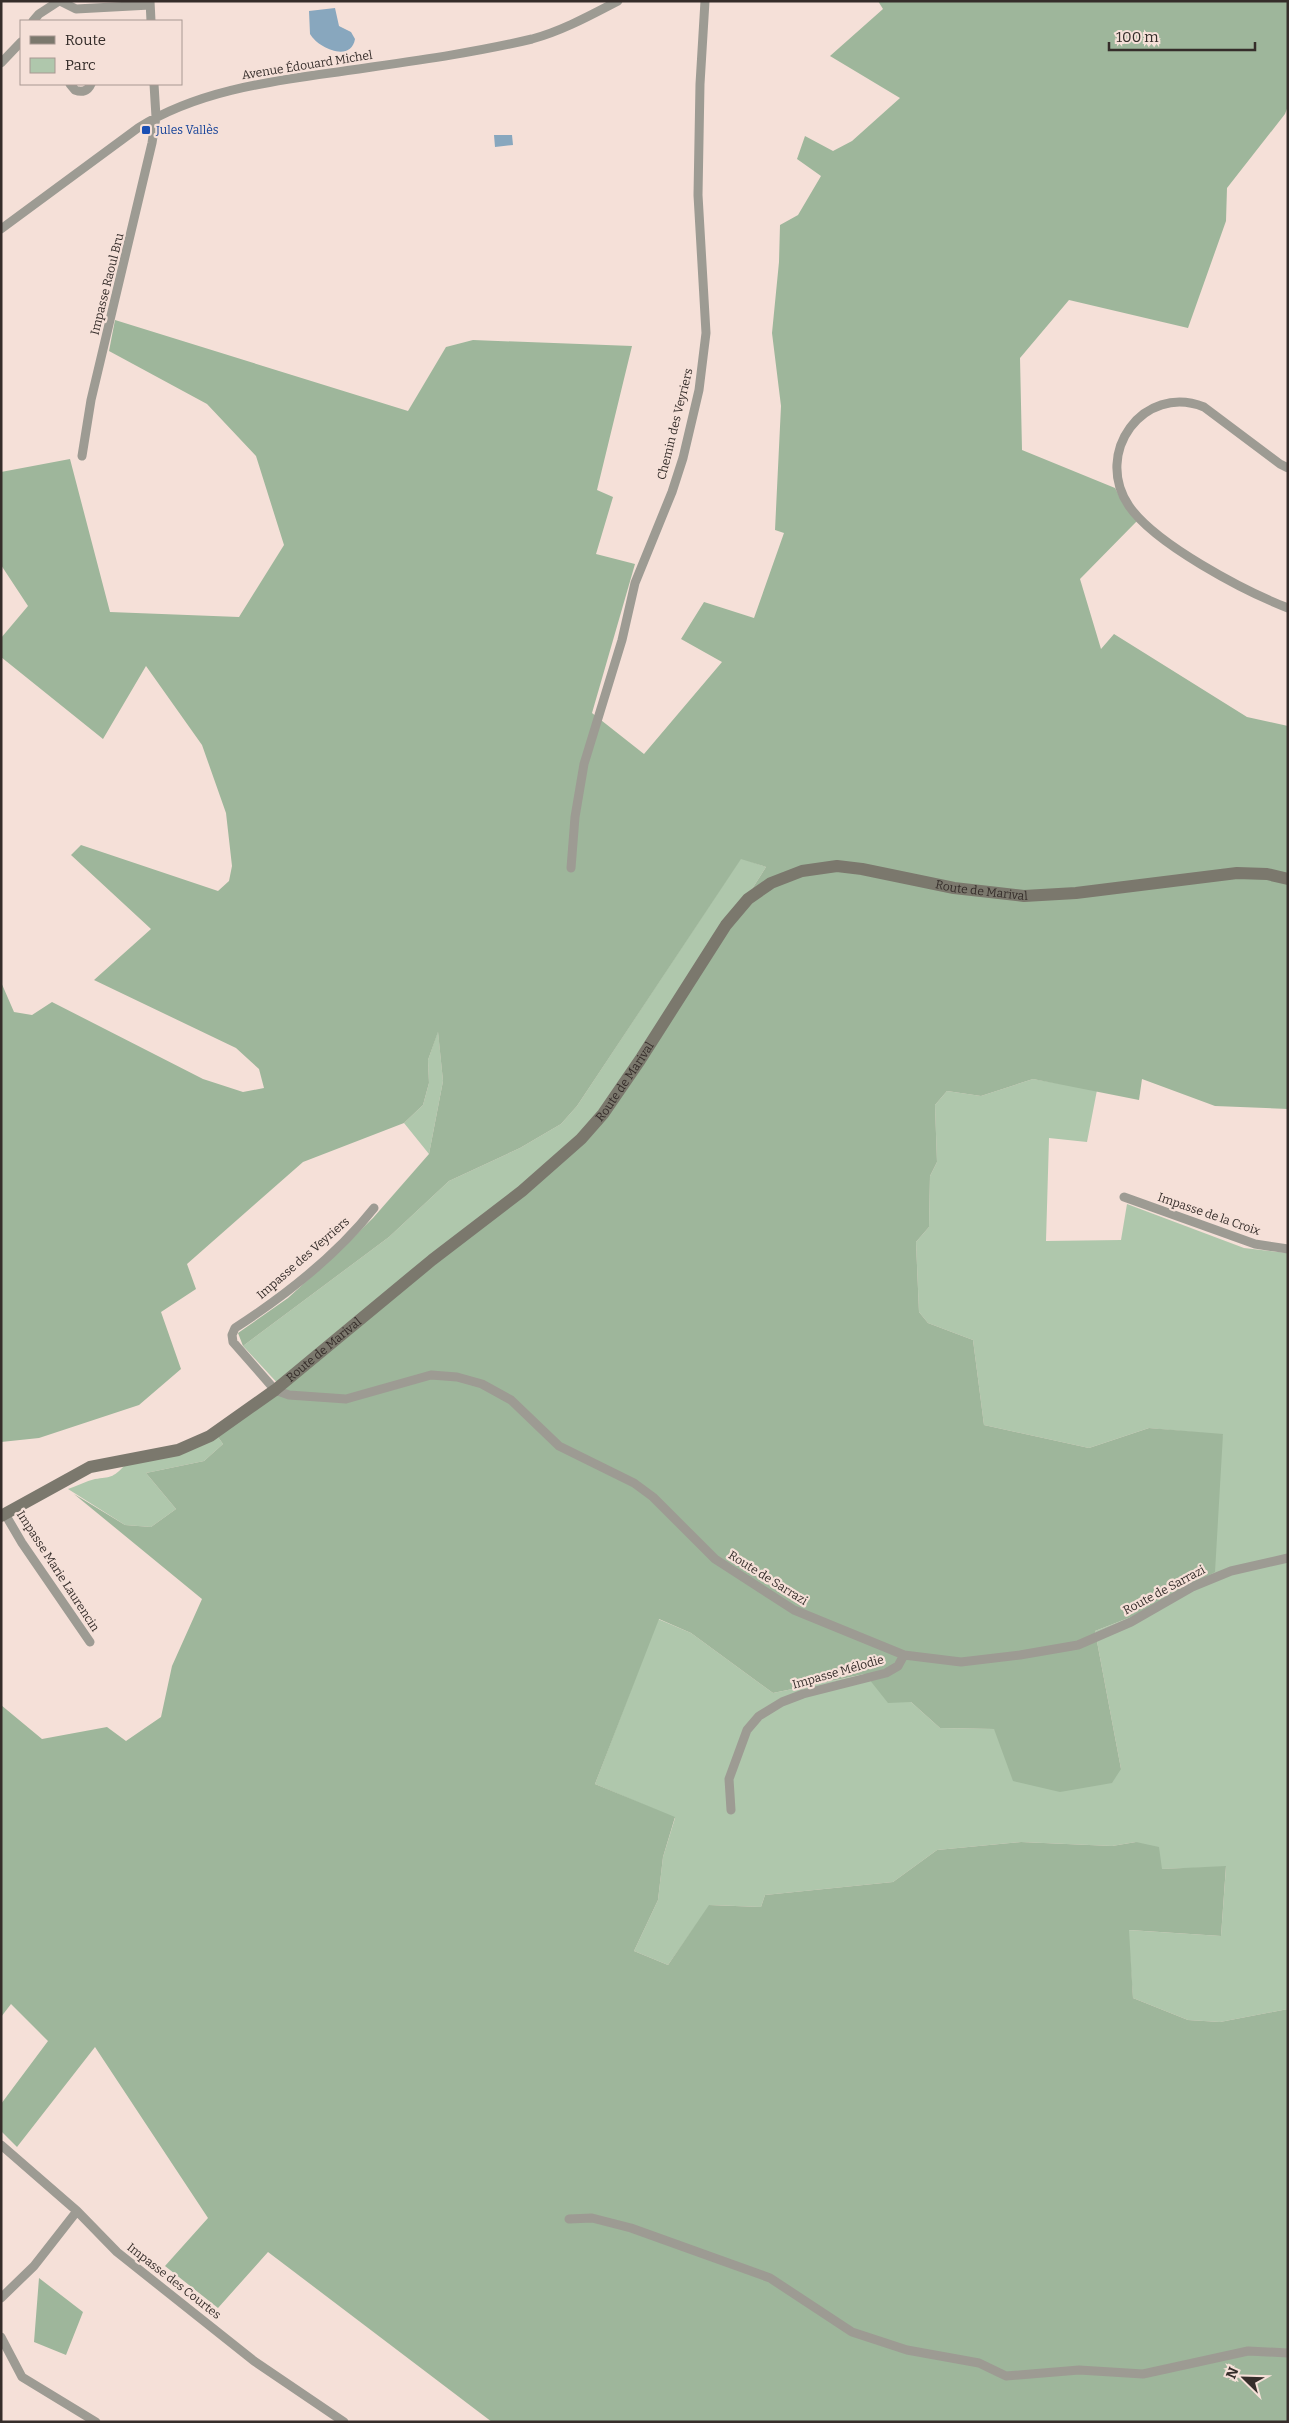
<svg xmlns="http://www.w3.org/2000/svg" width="1289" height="2423" viewBox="0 0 1289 2423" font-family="Bitter,serif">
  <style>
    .green { fill: #afc7ac }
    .forest { fill: #9eb69b }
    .water { fill: #88a7be }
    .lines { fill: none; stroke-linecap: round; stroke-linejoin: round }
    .minor { stroke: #9d9b93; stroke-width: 9 }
    .secondary { stroke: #7b786d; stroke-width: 12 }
    .transit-dot { fill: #1a4fb4; stroke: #f5e0d8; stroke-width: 2 }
    .labels { text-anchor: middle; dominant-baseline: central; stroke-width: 4.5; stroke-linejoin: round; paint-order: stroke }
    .street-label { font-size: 12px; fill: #352d2a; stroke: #f5e0d8 }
    .transit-label { font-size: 12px; fill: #164399; stroke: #f5e0d8; text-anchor: start }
  </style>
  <rect width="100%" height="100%" fill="#f5e0d8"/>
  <path class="green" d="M741 858 766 867 608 1114 281 1387 243 1346 389 1237 449 1181 520 1148 561 1124 577 1106Z
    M438 1031 443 1081 429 1154 404 1123 423 1105 429 1083 428 1060Z
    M1033 1079 1097 1090 1087 1142 1049 1138 1046 1241 1121 1240 1127 1204 1244 1248 1288 1253V2009L1220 2022 1188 2020 1133 1998 1128 1930 1221 1936 1226 1867 1161 1869 1136 1842 1112 1846 1021 1842 937 1850 893 1882 765 1895 761 1907 710 1905 668 1965 634 1951 658 1900 663 1857 675 1818 595 1784 658 1619 691 1633 773 1693 866 1674 911 1702 940 1728 994 1729 1121 1769 1095 1631 1131 1617 1223 1435 1149 1428 1089 1448 984 1425 973 1340 928 1323 919 1312 916 1242 929 1227 930 1176 937 1162 935 1105 947 1091 981 1096Z
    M218 1437 223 1444 204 1461 146 1473 176 1509 151 1527 125 1525 68 1489C77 1486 86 1481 95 1479 110 1477 113 1478 124 1466Z"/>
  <path class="forest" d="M878 1H1288V106L1285 114 1227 188 1226 221 1188 328 1069 300 1020 358 1022 450 1115 488 1124 505 1137 521 1080 579 1101 649 1114 634 1247 717 1288 726V1109L1215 1106 1142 1079 1139 1100 1033 1079 981 1096 947 1091 935 1105 937 1162 930 1176 929 1227 916 1242 919 1312 928 1323 973 1340 984 1425 1089 1448 1149 1428 1223 1434 1215 1572 1131 1617 1095 1631 1121 1769 1112 1783 1060 1792 1013 1781 994 1729 940 1728 911 1702 888 1703 865 1674 773 1693 691 1633 659 1619 595 1784 675 1817 663 1857 658 1900 634 1951 668 1965 709 1905 761 1907 765 1895 893 1882 937 1850 1021 1842 1112 1846 1136 1842 1159 1847 1162 1869 1226 1866 1221 1936 1129 1930 1133 1998 1188 2020 1220 2022 1288 2009V2422H492L268 2252 218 2308 165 2266 208 2218 95 2047 17 2147 1 2131V2104L48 2041 11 2004 1 2017V1705L42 1739 107 1727 126 1741 161 1717 172 1666 202 1599 74 1494 125 1525 151 1527 176 1509 146 1473 204 1461 223 1444 218 1437 608 1114 766 867 741 859 577 1106 561 1124 520 1148 449 1181 389 1237 243 1346 238 1333 288 1298 333 1257 373 1218 429 1154 443 1081 438 1032 428 1060 429 1083 423 1105 404 1123 303 1162 187 1264 196 1289 161 1312 181 1369 139 1405 39 1438 1 1442V982L14 1012 32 1015 52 1002 203 1079 243 1092 264 1088 259 1069 236 1048 94 980 151 929 71 855 81 845 218 891 229 881 232 866 226 813 202 745 146 666 103 739 1 657V638L28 606 1 565V472L70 459 110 612 239 617 284 545 256 456 207 404 109 351 115 320 408 411 446 347 473 340 632 346 597 490 613 497 596 554 635 564 592 713 644 754 722 662 681 639 704 602 754 618 784 533 775 530 781 406 772 333 779 262 780 225 798 215 821 176 797 159 805 136 833 151 852 141 900 98 830 56 883 9Z
    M39 2278 83 2312 66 2355 34 2342Z"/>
  <path class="water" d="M335 8 339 26 351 32 355 39C351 63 318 48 310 34L309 11Z
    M494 135H512L513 145 495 147Z"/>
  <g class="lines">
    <path class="minor" d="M60 1 76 9 150 5
      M150 1 151 21
      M33 21 39 14 59 1
      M1 63 21 42
      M70 84 75 90C82 93 88 91 91 84
      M1 229 138 128C195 92 265 82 330 73 397 63 465 55 532 39 562 31 591 15 618 1
      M82 456 91 400 152 143 156 117 154 84
      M1288 468 1280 464 1204 407C1143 383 1093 453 1129 506 1155 544 1244 591 1288 608
      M571 868 575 817 584 764 622 640 635 583 672 492 683 458 699 390 706 333 698 195 700 84 705 1
      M1124 1197 1255 1244 1288 1249
      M374 1208C336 1256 286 1295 235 1328L232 1335 233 1342 275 1390 289 1395 346 1399 431 1375 457 1377 482 1384 511 1400 559 1446 634 1483 653 1497 715 1559 794 1610 904 1655 961 1662 1020 1655 1078 1645 1131 1622 1192 1587 1231 1571 1288 1558
      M5 1514 22 1543 90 1642
      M731 1810 729 1779 747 1730 759 1716 782 1702 803 1694 886 1673 898 1666 904 1655
      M1 2145 77 2211 117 2252 254 2361 344 2422
      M569 2219 592 2218 631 2228 770 2278 852 2332 907 2350 979 2363 1006 2376 1079 2370 1143 2374 1248 2351 1288 2353
      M1 2298 34 2266 77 2211
      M1 2337 22 2377 96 2422"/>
    <path class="secondary" id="s1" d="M1 1516 90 1467 178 1450 210 1436 275 1390 432 1260 522 1191 581 1139 603 1114 640 1060 726 925 748 899 771 883 802 871 837 866 862 869 954 888 1024 896 1076 893 1237 873 1267 874 1288 879"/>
  </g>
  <rect class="transit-dot" x="141" y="125" width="10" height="10" rx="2.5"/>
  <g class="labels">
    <g class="street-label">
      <text transform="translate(307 65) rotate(-9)">Avenue Édouard Michel</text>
      <text transform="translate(107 284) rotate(-76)">Impasse Raoul Bru</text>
      <text transform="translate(675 424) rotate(-76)">Chemin des Veyriers</text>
      <text stroke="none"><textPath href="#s1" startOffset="1238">Route de Marival</textPath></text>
      <text stroke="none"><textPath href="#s1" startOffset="774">Route de Marival</textPath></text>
      <text transform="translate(1209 1214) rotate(19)">Impasse de la Croix</text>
      <text transform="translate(303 1258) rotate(-41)">Impasse des Veyriers</text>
      <text stroke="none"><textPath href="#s1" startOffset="369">Route de Marival</textPath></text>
      <text transform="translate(58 1571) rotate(57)">Impasse Marie Laurencin</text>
      <text transform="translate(768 1578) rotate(32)">Route de Sarrazi</text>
      <text transform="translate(1164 1590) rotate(-28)">Route de Sarrazi</text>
      <text transform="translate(838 1672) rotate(-16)">Impasse Mélodie</text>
      <text transform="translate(174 2281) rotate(38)">Impasse des Courtes</text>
    </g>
    <g class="transit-label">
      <text x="156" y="130">Jules Vallès</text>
    </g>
  </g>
  <rect width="1289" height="2423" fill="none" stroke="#352d2a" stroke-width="5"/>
  <rect x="20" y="20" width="162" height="65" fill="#f5e0d8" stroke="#a89892"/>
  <rect x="30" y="36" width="25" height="8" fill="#7b786d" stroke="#a89892"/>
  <text x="65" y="45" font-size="15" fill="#352d2a">Route</text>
  <rect x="30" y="58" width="25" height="15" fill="#afc7ac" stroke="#a89892"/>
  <text x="65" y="70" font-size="15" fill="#352d2a">Parc</text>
  <g transform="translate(1244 2378) rotate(293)" stroke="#f5e0d8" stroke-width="4" paint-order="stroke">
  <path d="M0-4L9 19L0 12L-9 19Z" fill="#352d2a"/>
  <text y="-8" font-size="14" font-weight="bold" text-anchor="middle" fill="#352d2a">N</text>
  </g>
  <path d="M1109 42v8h146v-8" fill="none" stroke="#352d2a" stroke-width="2.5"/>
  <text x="1116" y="42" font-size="15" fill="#352d2a" stroke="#f5e0d8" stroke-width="4" paint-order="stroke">100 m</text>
</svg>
